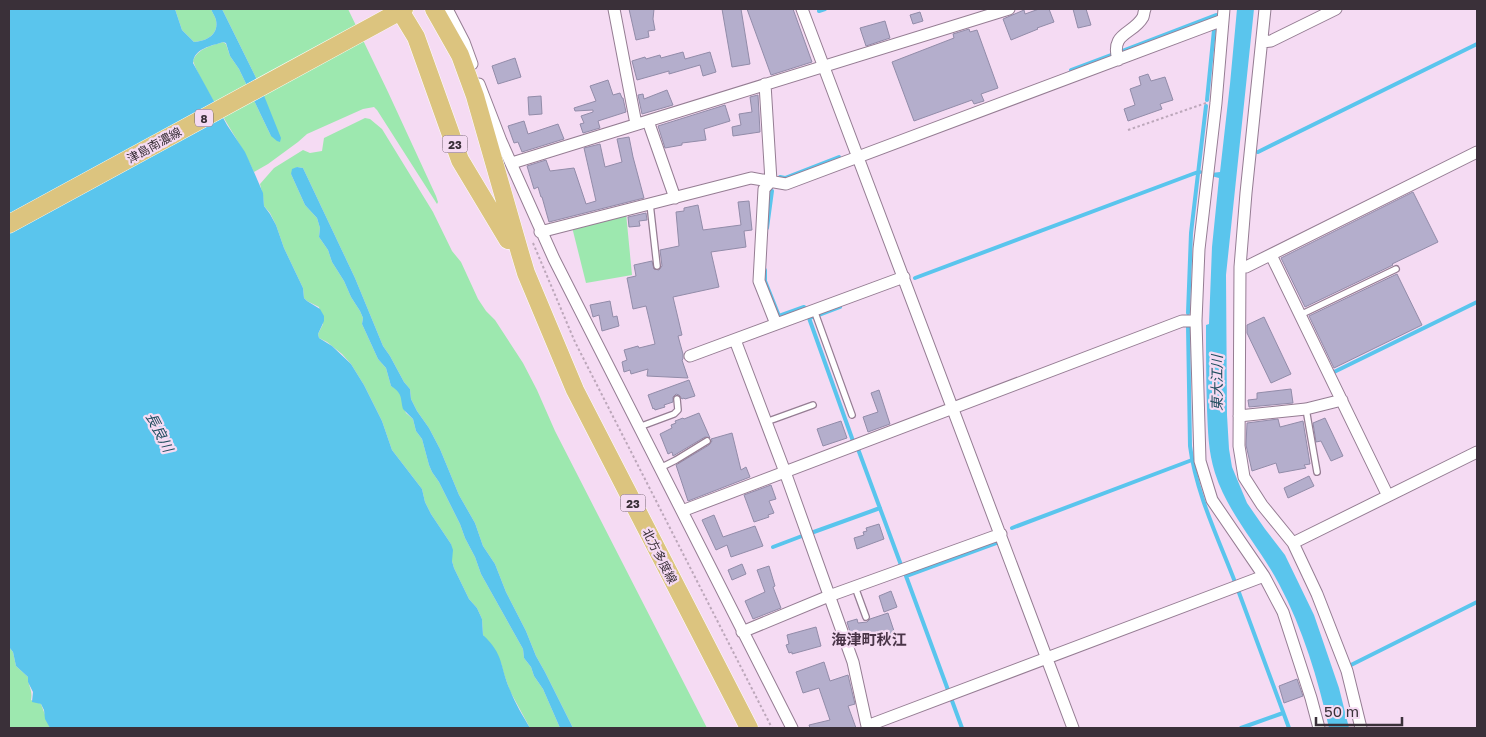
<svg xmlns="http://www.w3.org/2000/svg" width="1486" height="737" viewBox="0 0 1486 737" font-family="'Golos Text','Noto Sans JP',sans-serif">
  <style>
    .green { fill: #9de8af }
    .water { fill: #5ac5ed }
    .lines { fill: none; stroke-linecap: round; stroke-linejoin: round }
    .stream { stroke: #5ac5ed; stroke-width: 4 }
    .building { fill: #b4aecc; stroke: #928ca9 }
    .service-casing { stroke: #957d93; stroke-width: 8 }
    .minor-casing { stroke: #957d93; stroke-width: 13 }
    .primary-casing { stroke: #fff; stroke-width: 19 }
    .path { stroke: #bca7ba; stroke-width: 2; stroke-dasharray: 2.5 2.5; stroke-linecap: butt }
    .service { stroke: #fff; stroke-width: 5.5 }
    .minor { stroke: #fff; stroke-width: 11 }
    .primary { stroke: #dcc47f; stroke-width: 18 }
    .labels { text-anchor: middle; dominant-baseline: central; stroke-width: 4.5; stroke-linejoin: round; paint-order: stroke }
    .shield { fill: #f5dbf3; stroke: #726371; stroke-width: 1 }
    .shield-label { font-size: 11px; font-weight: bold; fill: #3a3039 }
    .street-label { font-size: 12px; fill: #3a3039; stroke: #f5dbf3 }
    .water-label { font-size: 14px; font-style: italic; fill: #1f4c5d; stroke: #f5dbf3 }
    .quarter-label { font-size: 15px; font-weight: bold; fill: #493447; stroke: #f5dbf3 }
  </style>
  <rect width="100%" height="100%" fill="#f5dbf3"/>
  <path class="green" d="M175 9H211C212 12 215 16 216 20 219 35 206 41 194 42L182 30Z
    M222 9H348L388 92 436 196 438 202 437 204 377 110 374 107 363 109 307 134 298 142 268 164 254 172C240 142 221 115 205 86 201 78 196 70 193 61 198 48 211 46 223 42L226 44 230 56 239 69 271 136 267 105 261 88Z
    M365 118 370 119 382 129 433 212 452 251 461 262 478 299 486 311 495 320 523 363 537 390 555 431 707 728H573L545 672 536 656 526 631 506 592 495 564 483 546 475 523 459 495 440 449 429 428 417 411 411 399 410 389 404 382 390 356 383 346 355 278 303 168 297 167 291 174 305 205 317 218 320 228 319 237 328 250 332 262 344 281 351 297 360 311 363 318 362 324 378 359 386 368 391 386 398 390 402 396V403L406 413 413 419 416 431 422 439 429 465 432 472 439 482 460 524 465 538 475 557 481 574 523 649 524 658 531 667 534 676 543 689 560 728H530L510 691 504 674 501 663 483 635 482 619 477 608 469 599 454 568 452 561 451 544 431 514 425 502 422 489 392 450 382 421 364 385 351 364 342 354 327 342 319 338 318 334 323 324 319 307 307 301 304 298 303 288 284 248 276 225 270 213 264 206 263 196 260 184 274 168 303 150 310 153 322 151 324 138Z
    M626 213 632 275 586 283 572 227Z
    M9 647 13 652 16 666 28 677C28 687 33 689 31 700L41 704 50 728H9Z"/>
  <path class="water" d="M9 9H175L182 30 194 42C206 41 219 35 216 20 215 16 212 12 211 9H222L261 88 281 138 280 142 277 141 271 136 239 69 230 56 226 43 223 42C212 46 194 48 193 63L227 125 245 152 254 172 263 193 264 206 270 214 276 225 284 248 303 288 304 298 307 301 320 309 324 316V321L318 334 319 338 332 346 351 364 364 385 382 421 392 450 422 489 425 502 431 514 451 544 453 550 452 561 454 568 469 599 477 608 482 619 483 635C504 654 500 667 510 690 515 703 523 716 530 728H50L45 719 44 710 41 704 32 702 33 692 28 682V677L16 666 13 652 9 647Z
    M1237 9H1254L1226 275 1227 415 1229 449 1232 467 1247 503 1265 529 1285 555 1314 615 1339 688 1349 728H1329C1318 679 1303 629 1279 584 1259 546 1228 514 1215 473 1208 451 1208 431 1207 409 1206 381 1206 353 1206 325L1209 324 1212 247 1219 178 1211 176V173L1220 172 1230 84Z
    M297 167 303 168 355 278 383 346 390 356 404 382 410 389 411 399 417 411 429 428 440 449 459 495 475 523 483 546 495 564 506 592 526 631 536 656 545 672 573 728H560L543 689 534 676 531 667 524 658 523 649 481 574 475 557 465 538 460 524 439 482 432 472 429 465 422 439 416 431 413 419 403 409C400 397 403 394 391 386L386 368 378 359 362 324 363 318 360 311 351 297 344 281 332 262 328 250 319 237 320 228 317 218 305 205 291 174 292 169Z"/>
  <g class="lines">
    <path class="stream" d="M819 11 825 9
      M1122 51 1216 15V19
      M1071 70 1111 55
      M1207 100 1214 30
      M1258 152 1477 44
      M780 177 785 178 839 157
      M767 228 772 191
      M765 270V281L779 316 804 307
      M915 278 1198 172H1200
      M1188 313 1191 233 1206 106
      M819 315 840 307
      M812 317 809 318 853 441
      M1188 326 1190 446C1196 493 1218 538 1235 582
      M1334 372 1477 302
      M858 449 901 565
      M1012 528 1192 460
      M810 531 811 533 880 508
      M773 547 802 536
      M1238 590 1289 728
      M1351 665 1477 602
      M948 690 906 576 996 543
      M951 698 962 728
      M1241 728 1283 713"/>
  </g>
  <path class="building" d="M629 9H654L653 19 655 30 648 31 649 37 636 40Z
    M722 9H741L750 64 732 67Z
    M747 9H793L812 62 771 75Z
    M1039 9H1049L1054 22 1037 28 1038 29 1011 40 1003 19 1024 10 1025 14Z
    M1073 9H1086L1091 25 1078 28Z
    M920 12 923 21 913 24 910 15Z
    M885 21 890 38 866 46 860 28Z
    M969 29 970 32 977 30 998 88 981 94 984 101 974 104 972 100 914 121 892 62 954 38 953 34Z
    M683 52 685 59 710 52 716 72 703 76 700 65 669 74V71L637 80 632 61 645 57 646 59 660 55 661 58Z
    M515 58 521 77 498 84 492 66Z
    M1148 74 1151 81 1165 77 1173 100 1160 104 1162 109 1128 121 1124 109 1135 105 1130 89 1141 85 1139 77Z
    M608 80 613 95 620 93 622 98H623L626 112 598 121 600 128 583 133 580 124 584 123 581 116 593 112V110L575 111 574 108 596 101 590 86Z
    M667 90 673 105 642 114 638 95 643 94 644 99Z
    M758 95 760 132 733 136 732 127 741 125 739 114 752 112 750 97Z
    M541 96 542 114 529 115 528 97Z
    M725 105 730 121 704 129 706 140 682 143V145L665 148 658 126Z
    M524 121 528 134 558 124 564 139 522 152 518 142 514 143 508 126Z
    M629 137 633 157 644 198 549 222 542 197H541L538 187 534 189 527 166 546 160 550 171 574 168 586 204 596 201 584 148 600 144 605 167 622 162 617 139Z
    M1413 192 1438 242 1392 264 1393 265 1305 307 1281 258Z
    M749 201 752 230 744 231 746 247 711 252 719 287 673 297 682 335 678 336 683 354V359L682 360 688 378 647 376 648 369 631 374 630 370 624 372 622 362 627 360 624 350 638 346 639 348 655 344 646 306 633 309 627 278 636 276 634 265 652 261 654 269 659 270 662 266 660 250 679 246 676 212 684 211V208L698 205 703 230 741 225 738 202Z
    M646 213 647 220 639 221 640 226 629 227 628 217Z
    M1397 274 1422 325 1334 368 1309 316Z
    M610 301 613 317 617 316 619 326 602 331 599 315 593 317 590 305Z
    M1264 317 1291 374 1271 383 1247 333V325Z
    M689 380 695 396 685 399 684 398 682 399 679 395 676 394 673 397V402L664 405 665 407 655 410 654 408 653 409 648 395Z
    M1291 389 1293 403 1249 407 1248 400 1257 399V393Z
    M879 390 890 424 868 432 863 417 878 412 871 393Z
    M699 413 710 438 705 437 673 456 672 452 668 454 660 434 672 428 671 425 676 423 675 421 683 418 684 419Z
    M1325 418 1343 456 1331 461 1321 441 1316 442 1313 423Z
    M1278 419 1280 427 1303 421 1310 464 1304 465 1306 468 1279 473 1276 463 1252 471 1246 445 1247 423Z
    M841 421 847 438 823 446 817 429Z
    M732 433 741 470 746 467 750 477 688 501 676 465 709 445 712 441 711 439Z
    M1309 476 1314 486 1288 498 1284 488Z
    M771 485 776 499 769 501 774 513 768 515 769 517 754 522 744 495Z
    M714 515 723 537 755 526 763 546 731 557 727 545 716 550 702 520Z
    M879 524 884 539 857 549 854 538 864 535 863 532 867 531 866 528Z
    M742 564 746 574 732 580 728 570Z
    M769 566 775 586 773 587 781 608 753 619 745 601 765 592 757 570Z
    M891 591 897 607 884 612 879 596Z
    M888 613 895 634 863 646 860 635 852 638 847 622 857 619 858 623 867 622 870 619Z
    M816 627 821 646 792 654V652L789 653 786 645 789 644 787 635Z
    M824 662 830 681 848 675 855 704 848 706 856 728H810L809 725 830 720 819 688 803 693 796 672Z
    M1297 679 1303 696 1284 703 1279 686Z"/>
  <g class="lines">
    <g class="service-casing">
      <path id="service" d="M650 204 657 266
        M814 310 852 415
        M1300 315 1396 269
        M1306 409 1317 472
        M766 422 813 405
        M639 427 674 414 678 410 677 399
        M660 468 676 460 707 441
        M855 587 866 617"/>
    </g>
    <g class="minor-casing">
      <path id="minor" d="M447 9 464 42 472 64
        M614 9 636 124
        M802 9 1073 728
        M1224 9 1216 103 1199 249 1196 321 1200 461 1212 500 1264 576 1283 612 1311 698 1319 728
        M1265 9 1246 193 1240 267 1239 446 1244 477 1262 505 1293 543 1317 594 1347 671 1361 728
        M1262 42 1271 41 1336 9
        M1118 60C1110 32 1133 35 1143 17 1144 14 1144 11 1145 9
        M479 84 501 141 554 259 792 728
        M765 84 771 181 764 189 759 281 776 324
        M648 121 675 198
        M512 163 1009 9
        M540 232 751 178 786 184 1223 20
        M1271 255 1388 496
        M1240 267H1246L1477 152
        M735 340 785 472 853 662 867 726
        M690 356 904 277
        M1239 416 1306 409 1342 400
        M682 511 1182 321H1196
        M1293 543 1477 452
        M742 632 829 596 1001 534
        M867 728V726L1264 576"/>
    </g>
    <g class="primary-casing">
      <path id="primary" d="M399 9 416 37 460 160 508 240
        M434 9 460 55 475 96 520 253 526 273 575 390 749 728
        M9 224 404 9"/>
    </g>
    <path class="path" d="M1128 130 1206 103
      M533 243 575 342 772 728"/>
    <use href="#service" class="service"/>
    <use href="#minor" class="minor"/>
    <use href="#primary" class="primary"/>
  </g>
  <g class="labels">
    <g class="shield">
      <rect x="195" y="109.5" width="18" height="17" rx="4"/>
      <rect x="442.5" y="135.5" width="25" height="17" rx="4"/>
      <rect x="620.5" y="494.5" width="25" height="17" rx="4"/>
    </g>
    <g class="shield-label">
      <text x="204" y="118">8</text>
      <text x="455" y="144">23</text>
      <text x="633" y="503">23</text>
    </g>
    <g class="street-label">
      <text transform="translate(154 145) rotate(-29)">津島南濃線</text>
      <text transform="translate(660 556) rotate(63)">北方多度線</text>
    </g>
    <g class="water-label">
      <text transform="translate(1216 383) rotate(-90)">東大江川</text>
      <text transform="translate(160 432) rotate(63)">長良川</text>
    </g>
    <g class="quarter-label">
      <text x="869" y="639">海津町秋江</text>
    </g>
  </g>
  <rect width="1486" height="737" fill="none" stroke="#3a3039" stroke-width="20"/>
  <path d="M1316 717v8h86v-8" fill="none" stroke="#3a3039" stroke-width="2.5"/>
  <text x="1324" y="717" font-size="15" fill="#3a3039" stroke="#f5dbf3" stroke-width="4" paint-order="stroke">50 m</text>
</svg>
